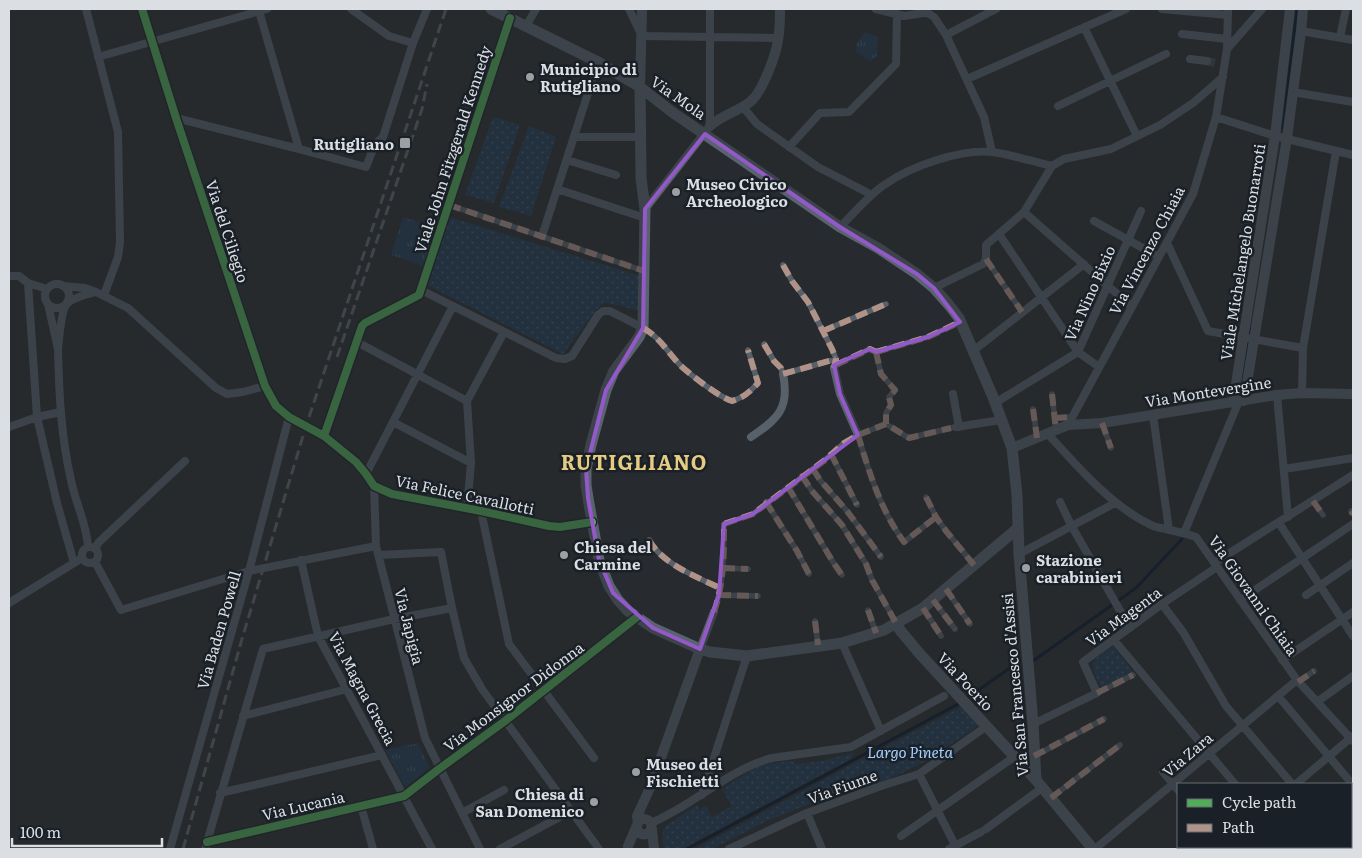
<svg xmlns="http://www.w3.org/2000/svg" width="1362" height="858" viewBox="0 0 1362 858" font-family="Literata,serif">
  <style>
    .grass { fill: url(#grass-dots) }
    .park { fill: url(#park-tufts) }
    .lines { fill: none; stroke-linecap: round; stroke-linejoin: round }
    .stream { stroke: #041429; stroke-width: 3 }
    .minor-tunnel { stroke: #424549; stroke-width: 8; stroke-dasharray: 8 4; stroke-linecap: butt }
    .pedestrian { stroke: #58616a; stroke-width: 5.5 }
    .minor { stroke: #58616a; stroke-width: 8 }
    .tertiary { stroke: #58616a; stroke-width: 10 }
    .secondary { stroke: #59636f; stroke-width: 11 }
    .rail { stroke: #60666b; stroke-width: 3; stroke-dasharray: 10 5; stroke-linecap: butt }
    .quiet { stroke: #af9288; stroke-width: 6; stroke-dasharray: 12 6; stroke-linecap: butt }
    .cycleway-casing { stroke: #1a2027; stroke-width: 11 }
    .cycleway { stroke: #51ab58; stroke-width: 8 }
    .marked { fill: none; stroke: #9359c8; stroke-width: 4; stroke-linejoin: round }
    .poi-dot { fill: #9ca0a4; stroke: #1a2027; stroke-width: 2 }
    .labels { text-anchor: middle; dominant-baseline: central; stroke-width: 5; stroke-linejoin: round; paint-order: stroke }
    .poi-label { font-size: 15px; font-weight: bold; fill: #dbdfe4; stroke: #1a2027; text-anchor: start }
    .street-label { font-size: 15px; fill: #dbdfe4; stroke: #1a2027 }
    .park-label { font-size: 15px; font-style: italic; fill: #a5cffe; stroke: #1a2027 }
    .district-label { font-size: 20px; font-weight: bold; letter-spacing: 1px; fill: #e5cc80; stroke: #1a2027 }
  </style>
  <defs>
    <pattern id="grass-dots" width="8" height="8" patternUnits="userSpaceOnUse" patternTransform="scale(1.25)"><rect width="8" height="8" fill="#203a55"/><path d="M2 2h.1M6 6h.1" fill="none" stroke="#40566d" stroke-width="1.8" stroke-linecap="round"/></pattern>
    <pattern id="park-tufts" width="24" height="20" patternUnits="userSpaceOnUse" patternTransform="scale(1.25)"><rect width="24" height="20" fill="#203a55"/><path d="M3 7l-1-3M5 7V3M7 7l1-3M15 17l-1-3M17 17v-4M19 17l1-3" fill="none" stroke="#40566d"/></pattern>
  </defs>
  <rect width="100%" height="100%" fill="#272a2e"/>
  <path class="grass" d="M493 117 520 125 494 203 465 195Z
    M529 126 556 137 531 216 499 207Z
    M449 217 640 276 639 311 604 302 596 310 563 354 427 285Z
    M1113 646 1133 672 1101 687C1088 661 1090 662 1113 646Z
    M963 706 979 725 922 763 888 780 807 805 767 821 712 849H696L849 766Z
    M853 753 851 759 682 849H664C663 840 660 831 667 825L697 805 700 810 706 806 712 817 732 806 722 789 759 765 791 761 797 764 822 761Z"/>
  <path class="park" d="M865 32 878 37 877 56 870 61 856 52V44Z
    M403 217 437 228 424 266 391 255Z
    M418 743 430 768 405 787 385 750Z"/>
  <g class="lines">
    <path class="stream" d="M1283 129 1297 9
      M1239 399 1251 329
      M1033 661 1136 588 1182 539
      M967 698 1017 663
      M687 849 960 703"/>
    <path class="minor-tunnel" d="M1207 61 1216 63"/>
    <path class="pedestrian" d="M449 205 644 271
      M986 259 1022 312
      M783 265 792 281 808 302 832 349 836 359 834 368
      M643 328C660 337 668 353 681 366 692 376 719 397 732 401 743 398 750 392 758 383L748 350
      M823 331 886 304
      M764 344 774 361 781 368 783 374 836 359
      M876 352 928 337 960 322
      M876 352 881 374 895 390 889 397 891 405 886 413V424
      M836 365 870 349 876 352
      M1052 394 1056 430
      M1033 409 1037 438
      M1055 418 1072 417
      M1102 423 1111 448
      M858 435C869 472 881 511 904 542L936 517
      M831 454 857 505
      M813 469 820 480 847 511 881 557
      M802 476 812 491 842 525 866 564 872 580 896 623
      M788 487 833 562 842 575
      M926 497 936 517 946 531 974 565
      M1313 501 1323 515
      M766 502 797 551 809 574
      M1351 511 1353 514
      M649 540C662 564 697 577 720 588
      M723 568 748 569
      M946 589 970 624
      M719 595 758 596
      M933 600 955 629
      M923 608 941 636
      M868 610 876 633
      M714 612C724 584 724 554 724 524L753 514 825 460 844 443 858 435 886 424 909 438 951 428
      M815 621 818 645
      M1298 682 1314 671
      M1097 693 1133 675
      M1035 756 1104 719
      M1051 798 1120 745"/>
    <path class="minor" d="M86 9 118 132 120 242 118 257 104 295
      M142 9 176 118 265 386 276 406 289 417 324 436 356 462 366 474 374 486 392 494 481 511 549 526 560 527 592 522
      M351 9 389 36 413 43
      M629 9 642 36 779 38
      M876 9 904 16 923 13H928L934 17 946 35 984 117 992 152
      M1162 9 1228 15
      M259 11 299 149
      M526 26 536 9
      M1084 27 1137 136
      M1301 31 1353 40
      M1182 34 1227 39
      M946 35 996 9
      M1340 37 1346 9
      M1227 49 1262 9
      M98 57 267 9
      M1190 59 1207 61
      M967 79 1126 9
      M1293 92 1353 102
      M1058 106 1166 54
      M743 107 757 124 818 167 872 195
      M1216 117 1275 136 1353 155
      M176 118 299 149 366 167 375 144 383 137 413 43 427 9
      M574 137H641
      M789 147 820 113 849 112 896 64 897 14
      M567 160 616 175
      M557 189 645 218
      M645 209 710 126V9
      M1024 212 1132 307
      M1094 221 1159 257
      M840 227C854 213 868 196 884 185 911 166 960 149 992 152 1010 154 1034 162 1052 166
      M999 234 1078 352 1099 367
      M542 236 598 62
      M1167 243 1208 331 1303 348
      M9 276H19L28 283 47 289
      M28 283 37 417 57 503 74 563
      M45 296a12 12 0 1 1 24 0a12 12 0 1 1-24 0Z
      M934 288 983 264 986 259V245L1024 212 1052 166 1064 159 1111 149 1160 125 1193 103 1223 77
      M421 290 556 358 565 359 572 356 598 315 603 311H610L643 328
      M96 292 128 308 216 388 227 394 243 392 265 386
      M48 304 58 349C59 340 61 312 66 305 71 298 88 294 96 292L85 288 63 286
      M357 342 467 401
      M58 349C59 393 61 437 71 480 75 502 87 524 88 547
      M973 351 1084 264
      M834 368 840 394 858 435
      M1302 393 1303 348 1336 151
      M953 394 959 427
      M1277 395 1288 517
      M995 403 1078 352 1141 211
      M1153 415 1169 530
      M393 422 471 463
      M1068 425 1193 194 1216 117 1227 49 1228 9
      M9 427 37 417 61 412
      M956 427 1001 420
      M1047 433C1076 465 1111 506 1151 525 1156 528 1164 528 1170 530 1179 532 1187 534 1196 537L1297 680 1353 741
      M324 436 362 326 365 323 419 295 510 18
      M751 437C778 419 790 408 783 374
      M1284 469 1353 458
      M366 474 453 306
      M374 486 376 546 425 738 480 849
      M1060 502 1071 525 1130 628
      M467 509 471 463 467 401 504 332
      M481 511 509 644 594 758
      M1279 523 1353 636
      M1184 533 1239 401
      M82 555a8 8 0 1 1 16 0a8 8 0 1 1-16 0Z
      M96 548 98 543 185 461
      M1019 554 1115 503
      M379 555 441 552 452 608 464 658 482 689 599 849
      M301 560 318 636 432 849
      M95 562 121 610 249 571 376 546
      M1214 563 1353 475
      M1306 595 1353 563
      M1240 600 1353 524
      M9 603 82 558
      M1162 604 1183 632 1226 706 1292 784
      M1114 640 1235 784
      M842 643 881 731
      M700 649 714 612
      M1282 660 1353 612
      M1278 696 1353 785
      M1317 702 1353 676
      M243 716 347 689
      M1033 724 1097 693 1083 662 1162 604 1217 567
      M1163 772 1178 790
      M919 774 957 849
      M1296 784 1353 736
      M220 793 382 755
      M702 795 747 656
      M361 806 373 849
      M462 813 504 790
      M807 813 822 849
      M651 823C693 806 729 769 772 758L851 747 944 696
      M986 829 1042 788
      M901 836 1014 757
      M207 842 404 796 439 769 505 721 637 617
      M170 849 249 571 289 417
      M205 849 263 649 394 619 452 608
      M500 849 571 811
      M729 849 807 813 881 786 919 774 987 726
      M949 849 981 832
      M1095 849 1297 680
      M1220 849 1223 847
      M1282 849 1285 847"/>
    <path class="tertiary" d="M640 87 642 9
      M710 126C722 115 737 112 750 102 762 93 776 55 778 40 780 30 780 19 780 9
      M1244 401 1287 138 1301 31 1303 9
      M1233 403 1275 136 1290 9
      M1012 448 1068 425 1102 423 1277 395 1302 393 1353 394
      M636 827 639 833C647 837 653 831 651 823 647 818 641 817 638 823
      M652 829 654 849
      M628 846 638 823 637 816 650 788 700 649"/>
    <path class="secondary" d="M491 9 598 62 640 87 672 112 840 227 878 248 917 274 934 288 949 305 959 318 993 397 1012 448 1017 495 1019 554 1033 724 1036 780
      M640 87 641 178 645 209 643 328 639 337 614 371 606 390 591 445 586 469V485L588 498 599 560 609 586 618 600 628 611 653 628 700 649 710 652 747 656 842 643 884 630 923 608 1018 528
      M896 623 900 630 919 653 1036 780 1093 849"/>
    <path class="rail" d="M337 357 422 109 427 84
      M183 849 242 639 306 426 446 9"/>
    <path class="quiet" d="M449 205 644 271
      M986 259 1022 312
      M783 265 792 281 808 302 832 349 836 359 834 368
      M643 328C660 337 668 353 681 366 692 376 719 397 732 401 743 398 750 392 758 383L748 350
      M823 331 886 304
      M764 344 774 361 781 368 783 374 836 359
      M876 352 928 337 960 322
      M876 352 881 374 895 390 889 397 891 405 886 413V424
      M836 365 870 349 876 352
      M1052 394 1056 430
      M1033 409 1037 438
      M1055 418 1072 417
      M1102 423 1111 448
      M858 435C869 472 881 511 904 542L936 517
      M831 454 857 505
      M813 469 820 480 847 511 881 557
      M802 476 812 491 842 525 866 564 872 580 896 623
      M788 487 833 562 842 575
      M926 497 936 517 946 531 974 565
      M1313 501 1323 515
      M766 502 797 551 809 574
      M1351 511 1353 514
      M649 540C662 564 697 577 720 588
      M723 568 748 569
      M946 589 970 624
      M719 595 758 596
      M933 600 955 629
      M923 608 941 636
      M868 610 876 633
      M714 612C724 584 724 554 724 524L753 514 825 460 844 443 858 435 886 424 909 438 951 428
      M815 621 818 645
      M1298 682 1314 671
      M1097 693 1133 675
      M1034 756 1104 719
      M1051 798 1120 745"/>
    <g class="cycleway-casing">
      <path id="cycleway" d="M142 9 176 118 265 386 276 406 289 417 324 436 356 462 366 474 374 486 392 494 481 511 549 526 560 527 592 522
        M324 436 362 326 365 323 419 295 510 18
        M207 842 404 796 439 769 505 721 637 617"/>
    </g>
    <use href="#cycleway" class="cycleway"/>
  </g>
  <path d="M0 0H1362V858H0ZM705 134 840 227 917 274 934 288 960 322 928 337 876 352 870 349 834 365 840 394 858 435 753 514 724 524 719 595 700 649 653 628 613 593 599 560 588 498 586 469 606 390 643 328 645 209Z" fill="#272a2e" fill-opacity=".55" fill-rule="evenodd"/>
  <path class="marked" d="M705 134 840 227 917 274 934 288 960 322 928 337 876 352 870 349 834 365 840 394 858 435 753 514 724 524 719 595 700 649 653 628 613 593 599 560 588 498 586 469 606 390 643 328 645 209Z"/>
  <g class="poi-dot">
    <circle cx="530" cy="77" r="5"/>
    <rect x="399" y="137" width="12" height="12" rx="2.5"/>
    <circle cx="676" cy="192" r="5"/>
    <circle cx="564" cy="555" r="5"/>
    <circle cx="1026" cy="568" r="5"/>
    <circle cx="636" cy="772" r="5"/>
    <circle cx="594" cy="802" r="5"/>
  </g>
  <g class="labels">
    <g class="poi-label">
      <text x="540" y="68">Municipio di<tspan x="540" dy="17">Rutigliano</tspan></text>
      <text x="394" y="143" text-anchor="end">Rutigliano</text>
      <text x="686" y="183">Museo Civico<tspan x="686" dy="17">Archeologico</tspan></text>
      <text x="574" y="546">Chiesa del<tspan x="574" dy="17">Carmine</tspan></text>
      <text x="1036" y="559">Stazione<tspan x="1036" dy="17">carabinieri</tspan></text>
      <text x="646" y="763">Museo dei<tspan x="646" dy="17">Fischietti</tspan></text>
      <text x="584" y="793" text-anchor="end">Chiesa di<tspan x="584" dy="17">San Domenico</tspan></text>
    </g>
    <g class="street-label">
      <text transform="translate(679 97) rotate(35)">Via Mola</text>
      <text transform="translate(452 149) rotate(-72)">Viale John Fitzgerald Kennedy</text>
      <text transform="translate(228 231) rotate(72)">Via del Ciliegio</text>
      <text transform="translate(1146 250) rotate(-62)">Via Vincenzo Chiaia</text>
      <text transform="translate(1242 252) rotate(-81)">Viale Michelangelo Buonarroti</text>
      <text transform="translate(1089 293) rotate(-66)">Via Nino Bixio</text>
      <text transform="translate(1208 391) rotate(-9)">Via Montevergine</text>
      <text transform="translate(465 494) rotate(12)">Via Felice Cavallotti</text>
      <text transform="translate(1254 595) rotate(55)">Via Giovanni Chiaia</text>
      <text transform="translate(1123 616) rotate(-36)">Via Magenta</text>
      <text transform="translate(410 626) rotate(76)">Via Japigia</text>
      <text transform="translate(218 630) rotate(-74)">Via Baden Powell</text>
      <text transform="translate(966 681) rotate(47)">Via Poerio</text>
      <text transform="translate(1014 685) rotate(-95)">Via San Francesco d'Assisi</text>
      <text transform="translate(363 688) rotate(62)">Via Magna Grecia</text>
      <text transform="translate(513 696) rotate(-37)">Via Monsignor Didonna</text>
      <text transform="translate(1187 754) rotate(-40)">Via Zara</text>
      <text transform="translate(842 786) rotate(-20)">Via Fiume</text>
      <text transform="translate(303 805) rotate(-13)">Via Lucania</text>
    </g>
    <g class="park-label">
      <text x="910" y="751">Largo Pineta</text>
    </g>
    <g class="district-label">
      <text x="634" y="461">RUTIGLIANO</text>
    </g>
  </g>
  <rect width="1362" height="858" fill="none" stroke="#dbdfe4" stroke-width="20"/>
  <rect x="1177" y="783" width="175" height="65" fill="#1a2027" stroke="#676c73"/>
  <rect x="1187" y="799" width="25" height="8" fill="#51ab58" stroke="#676c73"/>
  <text x="1222" y="808" font-size="15" fill="#dbdfe4">Cycle path</text>
  <rect x="1187" y="824" width="25" height="8" fill="#af9288" stroke="#676c73"/>
  <text x="1222" y="833" font-size="15" fill="#dbdfe4">Path</text>
  <path d="M12 838v8h150v-8" fill="none" stroke="#dbdfe4" stroke-width="2.5"/>
  <text x="20" y="838" font-size="15" fill="#dbdfe4" stroke="#1a2027" stroke-width="4" paint-order="stroke">100 m</text>
</svg>
